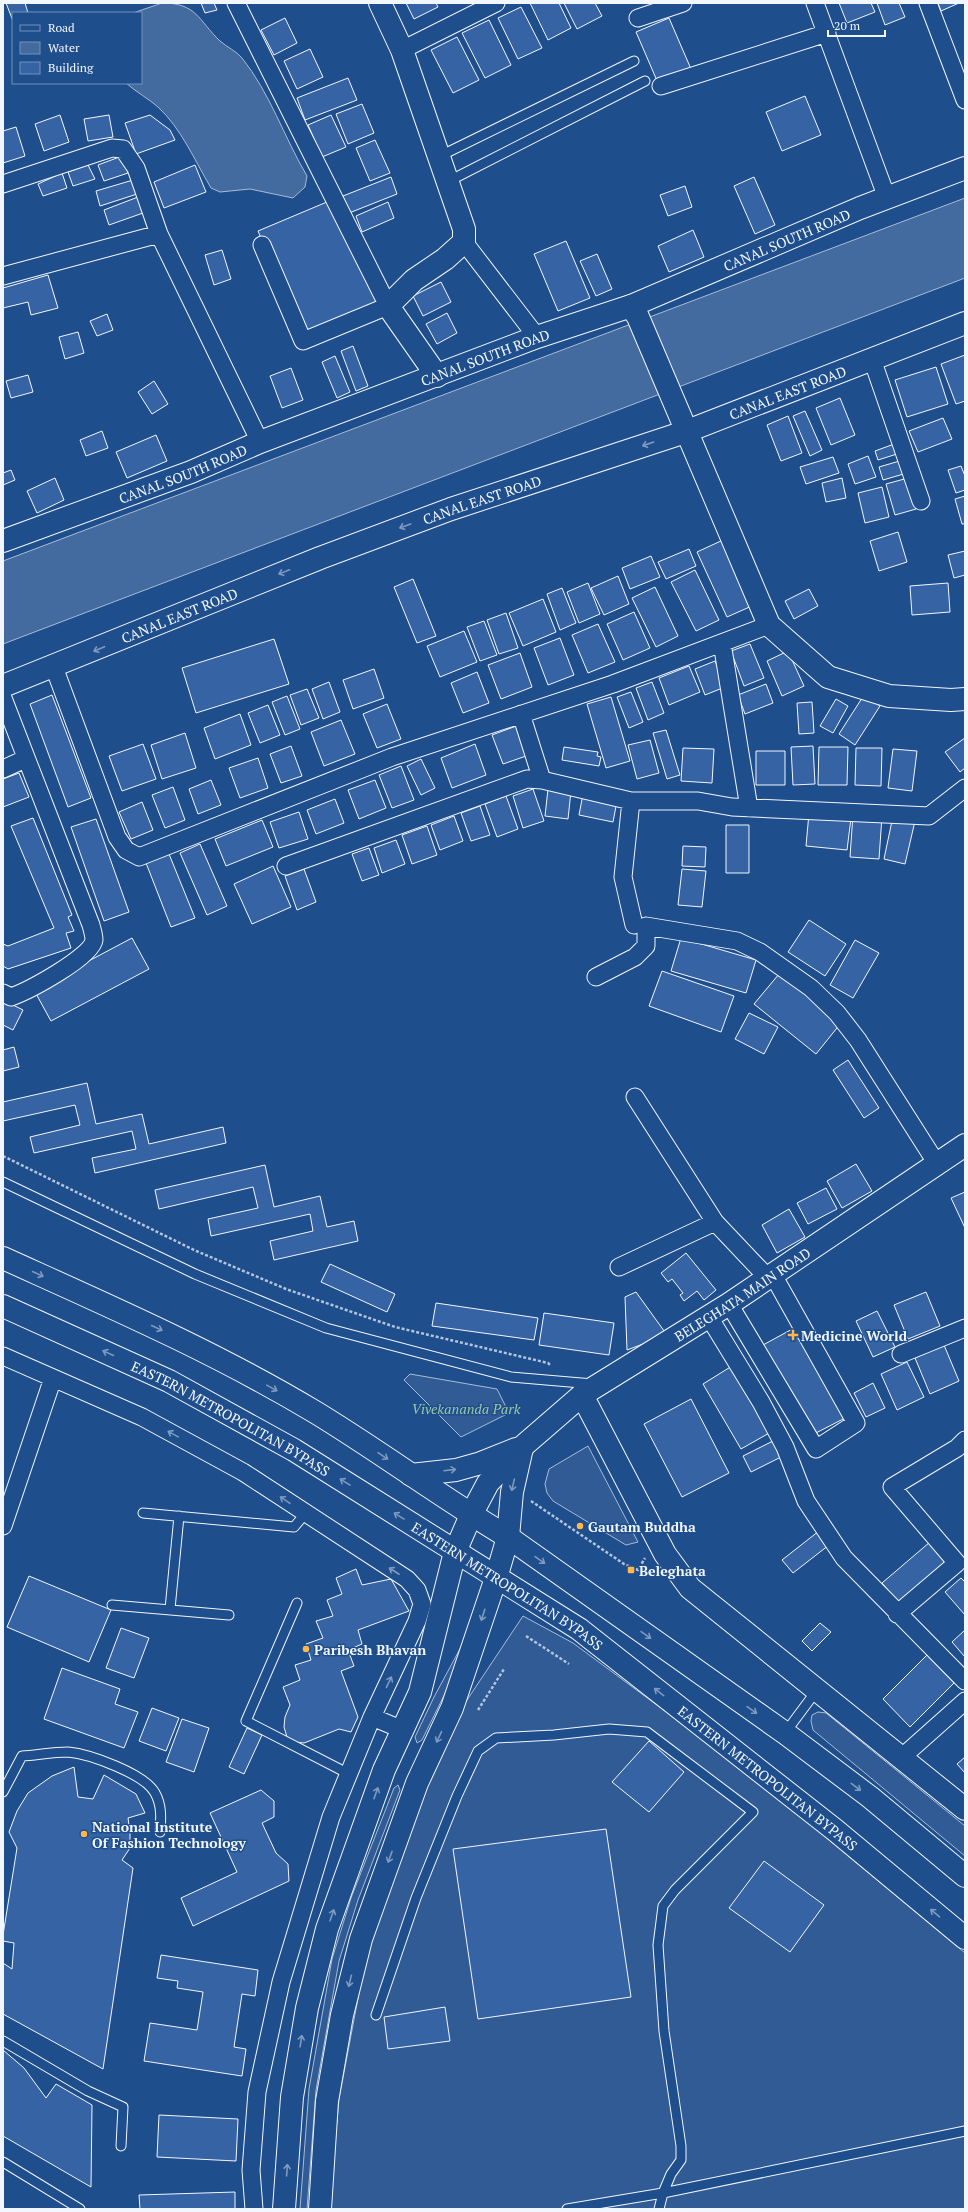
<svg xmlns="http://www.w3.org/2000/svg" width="968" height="2212" viewBox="0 0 968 2212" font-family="'PT Serif',serif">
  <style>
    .built { fill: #305b95; stroke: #a8bbd7 }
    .water { fill: #446ba0; stroke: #a8bbd7 }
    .building { fill: #3563a3; stroke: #f2f6ff }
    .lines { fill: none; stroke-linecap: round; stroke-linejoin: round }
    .lane-casing { stroke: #f2f6ff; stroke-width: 11 }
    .street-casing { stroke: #f2f6ff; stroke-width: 19 }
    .secondary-casing { stroke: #f2f6ff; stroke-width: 24 }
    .primary-casing { stroke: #f2f6ff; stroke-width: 24 }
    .path { stroke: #b3c4dc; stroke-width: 2.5; stroke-dasharray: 3 2; stroke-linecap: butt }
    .lane { stroke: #1f4e8c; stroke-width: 9 }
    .street { stroke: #1f4e8c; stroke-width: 17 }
    .secondary { stroke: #1f4e8c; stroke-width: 22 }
    .primary { stroke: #1f4e8c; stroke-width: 22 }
    .oneway { stroke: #7e9ac0 }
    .poi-dot { fill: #ffb74d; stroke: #1f4e8c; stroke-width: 1.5 }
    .labels { text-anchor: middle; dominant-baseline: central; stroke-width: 3; stroke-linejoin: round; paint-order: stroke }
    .street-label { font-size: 14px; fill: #f2f6ff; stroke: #1f4e8c }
    .poi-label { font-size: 14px; font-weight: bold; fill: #f2f6ff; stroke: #1f4e8c; text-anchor: start }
    .park-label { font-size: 14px; font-style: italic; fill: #97c8a6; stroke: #1f4e8c }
  </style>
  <rect width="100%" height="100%" fill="#1f4e8c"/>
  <path class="built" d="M410 1374 497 1389 509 1413 461 1437 404 1380Z
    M588 1446 638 1542 626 1545 553 1501 547 1493 545 1484 549 1469Z
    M489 1595 464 1655 422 1740 417 1743 415 1737 434 1697Z
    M523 1616 573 1643 746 1771 965 1953V2209H329L339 2099 366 1956 427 1784 461 1709Z
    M818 1712 826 1713 965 1826V1856L813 1730 811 1721 812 1715Z
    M398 1785 400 1790 358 1900 339 1961 316 2090 307 2209H300L309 2089 332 1959 351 1898 394 1788Z"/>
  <path class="water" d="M162 3C197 3 198 20 220 41 227 47 236 51 242 58 270 93 284 137 307 176L305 187 293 198 250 189 220 192 211 188C195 161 181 128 158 107 149 99 136 92 126 83H141V13H133Z
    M965 198V278L3 644V561Z"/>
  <path class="building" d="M6 3H25L28 13H13V21Z
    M201 3H214L217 10 205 13Z
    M406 3H436L438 7 414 19Z
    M530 3H559L571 28 548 40Z
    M564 3H595L602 16 577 29Z
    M839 3H871L875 12 847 23Z
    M877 3H899L905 17 885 25Z
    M938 3H959L941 11Z
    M521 7 542 48 518 59 498 18Z
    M285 18 297 43 274 55 261 30Z
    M669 18 691 69 658 83 636 32Z
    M489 20 511 65 485 78 462 33Z
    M457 37 479 80 453 93 431 50Z
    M310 49 323 77 297 89 284 61Z
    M348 78 357 100 305 120 297 98Z
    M805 96 821 135 782 151 766 112Z
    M362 104 374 133 348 144 336 114Z
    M60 115 69 142 44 151 35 124Z
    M109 115 113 137 88 141 84 119Z
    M150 115 170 130 175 140 136 154 125 123Z
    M331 115 346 147 322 157 308 125Z
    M16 127 25 156 3 163V131Z
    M375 140 390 173 370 181 356 148Z
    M122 156 128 173 104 181 98 165Z
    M88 165 95 179 73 186 68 172Z
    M195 165 206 192 164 208 154 182Z
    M62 173 67 188 43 196 38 184Z
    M391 177 397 194 349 213 343 196Z
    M754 177 775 225 755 234 734 186Z
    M133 180 137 194 100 206 96 191Z
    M685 186 692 207 668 216 660 195Z
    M138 197 143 213 109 225 104 210Z
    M334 199 383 302 303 338 258 231Z
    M388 202 394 218 362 232 356 216Z
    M693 230 704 257 669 272 658 246Z
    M566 241 590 298 558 311 534 254Z
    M222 250 231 279 214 285 205 255Z
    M597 254 612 289 596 296 580 261Z
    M48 275 58 308 31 315 28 302 3 308V288Z
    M441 282 451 302 423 316 413 296Z
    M447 313 457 333 437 344 426 324Z
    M107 314 113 330 97 336 90 321Z
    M78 332 84 353 65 359 59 337Z
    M353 346 368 386 356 391 341 351Z
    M965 355V401L956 404 941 364Z
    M335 356 350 392 337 398 322 362Z
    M936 367 948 404 907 417 895 380Z
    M291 368 303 400 282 408 270 376Z
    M28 375 33 392 11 398 6 381Z
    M154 381 168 404 152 414 138 392Z
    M840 398 855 435 831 445 816 408Z
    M805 411 822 450 810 456 793 416Z
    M788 416 802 453 781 461 767 425Z
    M943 418 952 439 918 452 909 431Z
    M102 431 108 448 86 456 80 440Z
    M156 435 167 461 127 478 116 452Z
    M897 443 900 453 878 460 875 451Z
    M868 456 876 477 855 484 848 464Z
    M833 457 839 473 806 484 800 467Z
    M903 460 907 473 883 480 879 467Z
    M961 466 965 476V490L956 493 948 470Z
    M11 470 15 480 3 485V473Z
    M55 478 64 500 37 513 27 491Z
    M842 478 846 498 826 502 822 483Z
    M908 478 916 509 895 515 886 484Z
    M882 487 889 517 865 523 858 493Z
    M965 496V524H962L955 499Z
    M898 532 907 562 879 571 870 541Z
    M723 540 754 605 727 617 697 552Z
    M689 549 696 566 666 579 658 562Z
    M965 551V575L954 578 948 555Z
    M651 556 660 577 630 589 622 568Z
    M695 570 719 620 696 631 671 582Z
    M618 576 629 604 604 615 591 588Z
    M413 579 436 636 417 643 394 587Z
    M588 583 600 614 579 623 567 592Z
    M948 583 950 612 912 615 910 586Z
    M655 587 678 636 656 647 632 598Z
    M562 588 576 623 560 630 547 594Z
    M809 589 818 606 794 619 785 601Z
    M543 599 556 632 523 646 509 613Z
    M634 612 650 648 623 660 607 624Z
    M506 613 518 648 499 654 487 620Z
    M484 621 497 655 480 661 467 627Z
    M598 624 615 662 588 673 572 635Z
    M464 631 477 662 440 677 427 646Z
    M560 638 574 675 548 685 534 648Z
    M274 639 289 684 196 713 182 668Z
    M750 644 764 678 744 686 731 651Z
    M788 651 804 686 782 696 767 661Z
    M520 653 532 687 501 699 488 665Z
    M715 661 725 687 705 695 695 669Z
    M689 666 700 692 669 705 659 678Z
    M374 669 384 698 353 709 343 680Z
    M477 672 489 703 463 713 451 683Z
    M329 682 340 712 323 719 312 689Z
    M652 682 664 713 648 720 636 688Z
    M766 684 773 703 745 714 738 695Z
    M307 689 319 718 301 725 290 695Z
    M631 692 643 722 629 728 617 697Z
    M52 695 91 798 68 807 30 704Z
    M864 695 880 706 855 745 839 734Z
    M287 696 300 729 285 735 272 702Z
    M611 697 630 761 606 768 587 704Z
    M836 699 848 706 833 733 820 726Z
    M812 702 814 733 799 734 797 703Z
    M387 704 401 739 377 748 363 714Z
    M268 705 280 735 260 743 248 713Z
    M240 714 251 745 215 759 204 728Z
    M341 720 355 754 324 766 311 732Z
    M519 725 529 755 503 764 492 735Z
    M666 730 680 775 667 779 653 733Z
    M185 733 196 768 162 779 151 745Z
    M965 738V768L960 772 945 752Z
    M650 740 659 773 637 779 628 745Z
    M143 744 156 779 122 791 109 756Z
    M475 744 486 775 452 788 441 758Z
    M291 746 302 776 281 783 270 754Z
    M813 746 815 784 793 785 791 747Z
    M564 747 598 752 597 756 601 757 599 766 562 760Z
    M819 747H848L847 785H818Z
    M683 748 714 749 712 783 681 781Z
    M856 748H882L881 786 855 785Z
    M893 749 917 751 912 791 888 788Z
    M756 751H785V785H756Z
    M258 758 268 788 240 798 229 768Z
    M421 759 435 788 421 795 407 766Z
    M401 766 414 800 392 808 379 775Z
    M19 773 29 797 3 807V779Z
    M211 780 221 805 198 814 189 789Z
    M375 780 386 808 359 819 348 790Z
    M173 787 185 820 165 828 152 795Z
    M533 789 544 821 523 828 513 796Z
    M548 789 571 791 568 819 545 816Z
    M583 794 617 801 613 822 579 815Z
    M506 796 518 829 497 837 485 804Z
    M335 799 344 823 316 834 307 810Z
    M142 802 153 830 131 839 119 812Z
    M480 806 490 835 471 841 461 813Z
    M299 812 308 839 279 848 270 822Z
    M809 813 851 818 847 850 806 846Z
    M853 814 882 816 879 859 850 857Z
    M454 816 463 841 440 850 431 825Z
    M893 816 915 821 905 864 884 859Z
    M33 818 72 915 68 917 74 931 66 933 71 948 8 969 3 966V944L8 946 54 928 11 826Z
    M96 819 129 912 104 921 71 827Z
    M262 820 273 847 226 866 215 839Z
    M726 825H749V873H726Z
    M427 826 437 855 412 864 402 835Z
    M396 840 405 864 382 873 374 848Z
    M200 844 227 906 207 915 180 853Z
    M683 846 706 847 705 867 682 866Z
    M369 848 379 875 362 881 352 854Z
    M169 854 195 918 171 927 146 863Z
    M273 866 291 907 252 924 234 884Z
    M304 869 316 902 297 910 285 876Z
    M682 869 706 871 702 907 678 905Z
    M809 920 846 944 825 976 788 952Z
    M132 938 149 969 51 1021 34 990Z
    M681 938 756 960 746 993 671 971Z
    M855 940 879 953 853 998 830 985Z
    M662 971 734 996 721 1032 649 1006Z
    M779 974 841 1023 816 1054 754 1004Z
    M3 1000 23 1010 13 1030 3 1025Z
    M749 1013 778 1027 764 1054 735 1039Z
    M14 1047 19 1067 3 1071V1050Z
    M848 1060 879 1108 864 1118 833 1070Z
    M87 1083 96 1124 142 1114 149 1144 223 1127 226 1143 95 1173 92 1158 136 1149 132 1131 34 1153 30 1137 80 1125 75 1105 3 1121V1102Z
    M856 1164 872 1191 842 1208 827 1181Z
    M265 1165 274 1207 320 1196 327 1227 354 1221 358 1241 274 1260 270 1241 313 1231 310 1214 211 1236 208 1219 258 1208 253 1187 159 1209 155 1190Z
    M826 1188 837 1209 808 1224 797 1203Z
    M965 1192V1228L951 1198Z
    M789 1209 805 1237 777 1253 762 1225Z
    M686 1253 716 1290 704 1300 697 1291 684 1301 680 1295 683 1293 672 1279 668 1282 661 1273Z
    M330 1264 395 1294 387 1312 321 1282Z
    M636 1292 667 1335 627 1350 625 1297Z
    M926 1292 940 1326 908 1339 894 1305Z
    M436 1303 538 1318 534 1340 432 1326Z
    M877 1311 895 1347 873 1357 856 1321Z
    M544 1313 614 1323 609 1355 539 1345Z
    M796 1327 845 1418 812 1435 763 1345Z
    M944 1345 959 1381 930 1394 915 1358Z
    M907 1362 924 1397 897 1410 881 1374Z
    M732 1366 771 1432 741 1449 703 1384Z
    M873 1383 885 1408 866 1417 854 1393Z
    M691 1399 729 1473 682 1497 644 1424Z
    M773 1441 781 1457 751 1472 743 1456Z
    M819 1531 829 1545 793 1573 782 1560Z
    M930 1542 946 1561 898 1602 882 1583Z
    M356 1569 362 1585 391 1579 409 1611 358 1630 362 1644 348 1650 354 1666 341 1671 358 1717 351 1732 339 1729 304 1743 295 1742 287 1737 284 1727 285 1717 290 1705 283 1687 300 1680 295 1665 311 1660 306 1644 323 1638 316 1621 333 1616 327 1600 342 1594 336 1578Z
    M29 1576 111 1610 89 1662 7 1627Z
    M961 1578 965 1582V1615L945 1592Z
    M820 1623 831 1632 812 1651 802 1641Z
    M121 1628 149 1638 134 1678 106 1668Z
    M965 1630V1657L952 1642Z
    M927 1655 954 1683 910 1727 883 1699Z
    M62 1668 120 1689 115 1704 138 1712 124 1748 44 1719Z
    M152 1708 179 1718 166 1751 139 1741Z
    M182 1719 209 1728 194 1772 166 1762Z
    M247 1728 262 1735 244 1774 229 1767Z
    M649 1741 684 1772 649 1812 612 1782Z
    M965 1757V1773L957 1764Z
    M74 1767 78 1797 93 1799 104 1775 136 1794 145 1813 128 1818 130 1832V1848L122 1860 133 1868 103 2069 3 2014V1963L12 1969 14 1943 3 1941V1935L17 1848 9 1832 17 1811 28 1793 52 1776Z
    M261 1790 274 1801V1817L262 1823 276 1853 288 1864 289 1881 193 1926 181 1898 237 1872 210 1813Z
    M606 1829 631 1997 478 2019 453 1849Z
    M764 1861 824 1905 790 1952 729 1908Z
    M161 1955 258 1970 255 1996 242 1994 234 2047 246 2049 242 2076 144 2061 150 2023 197 2030 203 1992 177 1988 178 1981 157 1978Z
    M445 2007 450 2041 388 2049 384 2017Z
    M3 2050 24 2068 46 2098 56 2084 92 2105 91 2187 3 2136Z
    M159 2115 238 2119 236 2161 157 2157Z
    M235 2192V2209H140L139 2195Z"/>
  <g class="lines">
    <g class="lane-casing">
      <path id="lane" d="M438 157 634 61
        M447 182 645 81
        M3 1182 195 1274 326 1328 511 1377 593 1384
        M143 1513 294 1527 305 1514
        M297 1603 246 1721 349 1774
        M112 1605 229 1615
        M170 1609 179 1516
        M785 1733 817 1690
        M3 1792 22 1756C37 1755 53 1752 68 1752 90 1754 145 1774 155 1793 162 1805 161 1819 160 1832
        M376 2015 416 1898 457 1796 478 1751 496 1738 554 1735 609 1729 647 1732 753 1812 675 1890 663 1906 658 1945 664 2031 681 2146V2160L671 2174 663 2193 659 2209
        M3 2041 88 2091 123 2107 121 2146
        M3 2162 80 2209
        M567 2209 663 2193 965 2131"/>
    </g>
    <g class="street-casing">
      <path id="street" d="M236 3 388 306 303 341 262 245
        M815 3 887 198
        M928 3 965 100
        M638 18 683 3
        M402 50 496 3
        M661 86 827 33
        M3 184 112 148 123 149 136 168 159 234 260 442
        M464 242 537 337
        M3 276 159 234
        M872 359 921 501
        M722 643 749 808
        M54 667 117 837 126 850 139 857 392 757 613 684 769 625
        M3 698 91 925C92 929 94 935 94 940 92 957 28 991 11 997L3 993
        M521 714 542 780
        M3 769 25 759
        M631 801 623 877 634 925
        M286 866 527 779 542 780 631 801H698L732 807 929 816 965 788
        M596 977 635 957 646 946V926L737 941 760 952 811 988 837 1013 858 1040 937 1164
        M635 1097 715 1222
        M619 1267 715 1222 768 1278
        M729 1304 816 1449 856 1423 773 1275
        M709 1317 761 1402 785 1447 806 1501 844 1558 965 1681
        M901 1354 965 1328
        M3 1356 142 1417 243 1472 407 1579 417 1590 422 1604 417 1621 372 1717 331 1817 281 1982 257 2092 251 2170 254 2209
        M3 1526 53 1378
        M897 1614 957 1563 892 1487 957 1448 965 1440
        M372 1717 403 1730
        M901 1758 965 1701"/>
    </g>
    <g class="secondary-casing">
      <g id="secondary">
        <path d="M380 3 402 50 464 229V242L445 259 414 280 388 306 437 376"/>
        <path d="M631 306 638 317 769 625 828 677 889 696 951 700 965 699"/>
        <path id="s1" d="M3 541 191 472 260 442 537 337 631 306 860 208 965 168"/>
        <path id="s2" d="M3 686 320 558 451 509 685 432 965 323"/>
        <path d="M582 1395 665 1554 690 1588 965 1809"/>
        <path d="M411 1475 456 1470 481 1463 516 1449"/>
        <path id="s3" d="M284 2209 292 2097 307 2008 327 1929 384 1770 420 1692 455 1552 471 1515 488 1483 522 1447 582 1395 729 1304 965 1145"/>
        <path d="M320 2209 327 2101 342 2015 361 1939 417 1783 452 1708 496 1578 508 1537 512 1492 522 1448"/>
      </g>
    </g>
    <g class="primary-casing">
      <g id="primary">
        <path d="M3 1258C109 1306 215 1352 315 1412 381 1452 442 1498 508 1537L785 1733 870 1797 965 1876"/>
        <path id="s4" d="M3 1306 169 1381 294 1450 579 1629 835 1830 965 1938"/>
      </g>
    </g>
    <path class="path" d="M3 1156 194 1250 286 1289 395 1327 548 1363 551 1366
      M531 1501 624 1564 638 1570 645 1558
      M526 1636 569 1664
      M478 1710 504 1669"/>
    <use href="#lane" class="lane"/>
    <use href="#street" class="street"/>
    <use href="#secondary" class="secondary"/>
    <use href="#primary" class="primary"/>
  </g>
  <defs><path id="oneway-shaft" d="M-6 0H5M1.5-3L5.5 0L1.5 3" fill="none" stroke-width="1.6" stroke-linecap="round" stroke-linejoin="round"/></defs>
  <g class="oneway">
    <use href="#oneway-shaft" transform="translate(648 444) rotate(161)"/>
    <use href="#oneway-shaft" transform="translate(405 526) rotate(160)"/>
    <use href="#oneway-shaft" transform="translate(284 572) rotate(158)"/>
    <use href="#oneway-shaft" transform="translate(99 649) rotate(157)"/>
    <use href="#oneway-shaft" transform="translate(38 1274) rotate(25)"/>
    <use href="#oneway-shaft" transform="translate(157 1328) rotate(25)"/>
    <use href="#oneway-shaft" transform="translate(108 1353) rotate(-155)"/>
    <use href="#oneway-shaft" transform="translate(272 1388) rotate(29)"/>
    <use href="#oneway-shaft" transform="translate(173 1434) rotate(-151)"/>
    <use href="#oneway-shaft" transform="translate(383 1456) rotate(34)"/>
    <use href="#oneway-shaft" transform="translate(450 1470) rotate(-7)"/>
    <use href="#oneway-shaft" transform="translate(345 1482) rotate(-148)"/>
    <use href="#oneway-shaft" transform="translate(513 1485) rotate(103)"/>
    <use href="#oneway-shaft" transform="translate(285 1500) rotate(-146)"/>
    <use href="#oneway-shaft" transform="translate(399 1516) rotate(-148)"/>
    <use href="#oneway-shaft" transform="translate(540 1560) rotate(35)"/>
    <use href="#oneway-shaft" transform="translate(394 1571) rotate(-147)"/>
    <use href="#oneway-shaft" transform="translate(483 1615) rotate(108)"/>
    <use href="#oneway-shaft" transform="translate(646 1635) rotate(35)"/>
    <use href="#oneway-shaft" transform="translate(389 1682) rotate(-65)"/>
    <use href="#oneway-shaft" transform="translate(659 1692) rotate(-142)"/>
    <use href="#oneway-shaft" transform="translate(752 1710) rotate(35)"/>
    <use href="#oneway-shaft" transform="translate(439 1737) rotate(115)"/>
    <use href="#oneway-shaft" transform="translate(856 1787) rotate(37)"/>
    <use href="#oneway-shaft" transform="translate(376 1793) rotate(-70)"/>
    <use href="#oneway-shaft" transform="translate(390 1857) rotate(110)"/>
    <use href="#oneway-shaft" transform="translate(935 1913) rotate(-140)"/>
    <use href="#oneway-shaft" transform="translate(332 1915) rotate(-71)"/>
    <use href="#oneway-shaft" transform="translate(350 1981) rotate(104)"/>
    <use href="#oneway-shaft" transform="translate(301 2041) rotate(-81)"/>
    <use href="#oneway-shaft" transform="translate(287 2170) rotate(-86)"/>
  </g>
  <g class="poi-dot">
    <path d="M791 1329h4v4h4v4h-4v4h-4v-4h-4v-4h4z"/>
    <circle cx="580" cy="1526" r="4"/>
    <rect x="627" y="1566" width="8" height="8" rx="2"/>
    <circle cx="306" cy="1649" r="4"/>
    <circle cx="84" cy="1834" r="4"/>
  </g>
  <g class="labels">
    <g class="street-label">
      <text stroke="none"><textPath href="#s1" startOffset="840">CANAL SOUTH ROAD</textPath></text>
      <text stroke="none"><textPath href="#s1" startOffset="516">CANAL SOUTH ROAD</textPath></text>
      <text stroke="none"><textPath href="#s2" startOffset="838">CANAL EAST ROAD</textPath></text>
      <text stroke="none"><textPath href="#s1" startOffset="192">CANAL SOUTH ROAD</textPath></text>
      <text stroke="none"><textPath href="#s2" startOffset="514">CANAL EAST ROAD</textPath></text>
      <text stroke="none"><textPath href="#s2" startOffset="190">CANAL EAST ROAD</textPath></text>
      <text stroke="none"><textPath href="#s3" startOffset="1078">BELEGHATA MAIN ROAD</textPath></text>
      <text stroke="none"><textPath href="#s4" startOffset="254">EASTERN METROPOLITAN BYPASS</textPath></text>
      <text stroke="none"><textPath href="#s4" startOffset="578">EASTERN METROPOLITAN BYPASS</textPath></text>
      <text stroke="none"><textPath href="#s4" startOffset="902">EASTERN METROPOLITAN BYPASS</textPath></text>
    </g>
    <g class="poi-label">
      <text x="801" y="1335">Medicine World</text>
      <text x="588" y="1526">Gautam Buddha</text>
      <text x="639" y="1570">Beleghata</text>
      <text x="314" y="1649">Paribesh Bhavan</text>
      <text x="92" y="1826">National Institute<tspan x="92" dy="16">Of Fashion Technology</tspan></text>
    </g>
    <g class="park-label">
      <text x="466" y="1408">Vivekananda Park</text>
    </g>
  </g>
  <rect width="968" height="2212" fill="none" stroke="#f2f6ff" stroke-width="8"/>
  <rect x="12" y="12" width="130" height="72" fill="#1f4e8c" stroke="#7391ba"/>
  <rect x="20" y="25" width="20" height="6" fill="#1f4e8c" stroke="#7391ba"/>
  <text x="48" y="32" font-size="12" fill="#f2f6ff">Road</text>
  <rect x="20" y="42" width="20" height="12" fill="#446ba0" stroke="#7391ba"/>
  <text x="48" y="52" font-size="12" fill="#f2f6ff">Water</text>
  <rect x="20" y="62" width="20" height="12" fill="#3563a3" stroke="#7391ba"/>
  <text x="48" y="72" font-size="12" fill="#f2f6ff">Building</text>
  <path d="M828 30v6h57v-6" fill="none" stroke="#f2f6ff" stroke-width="2"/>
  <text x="834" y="30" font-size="12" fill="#f2f6ff" stroke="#1f4e8c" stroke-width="3" paint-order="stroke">20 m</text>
</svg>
